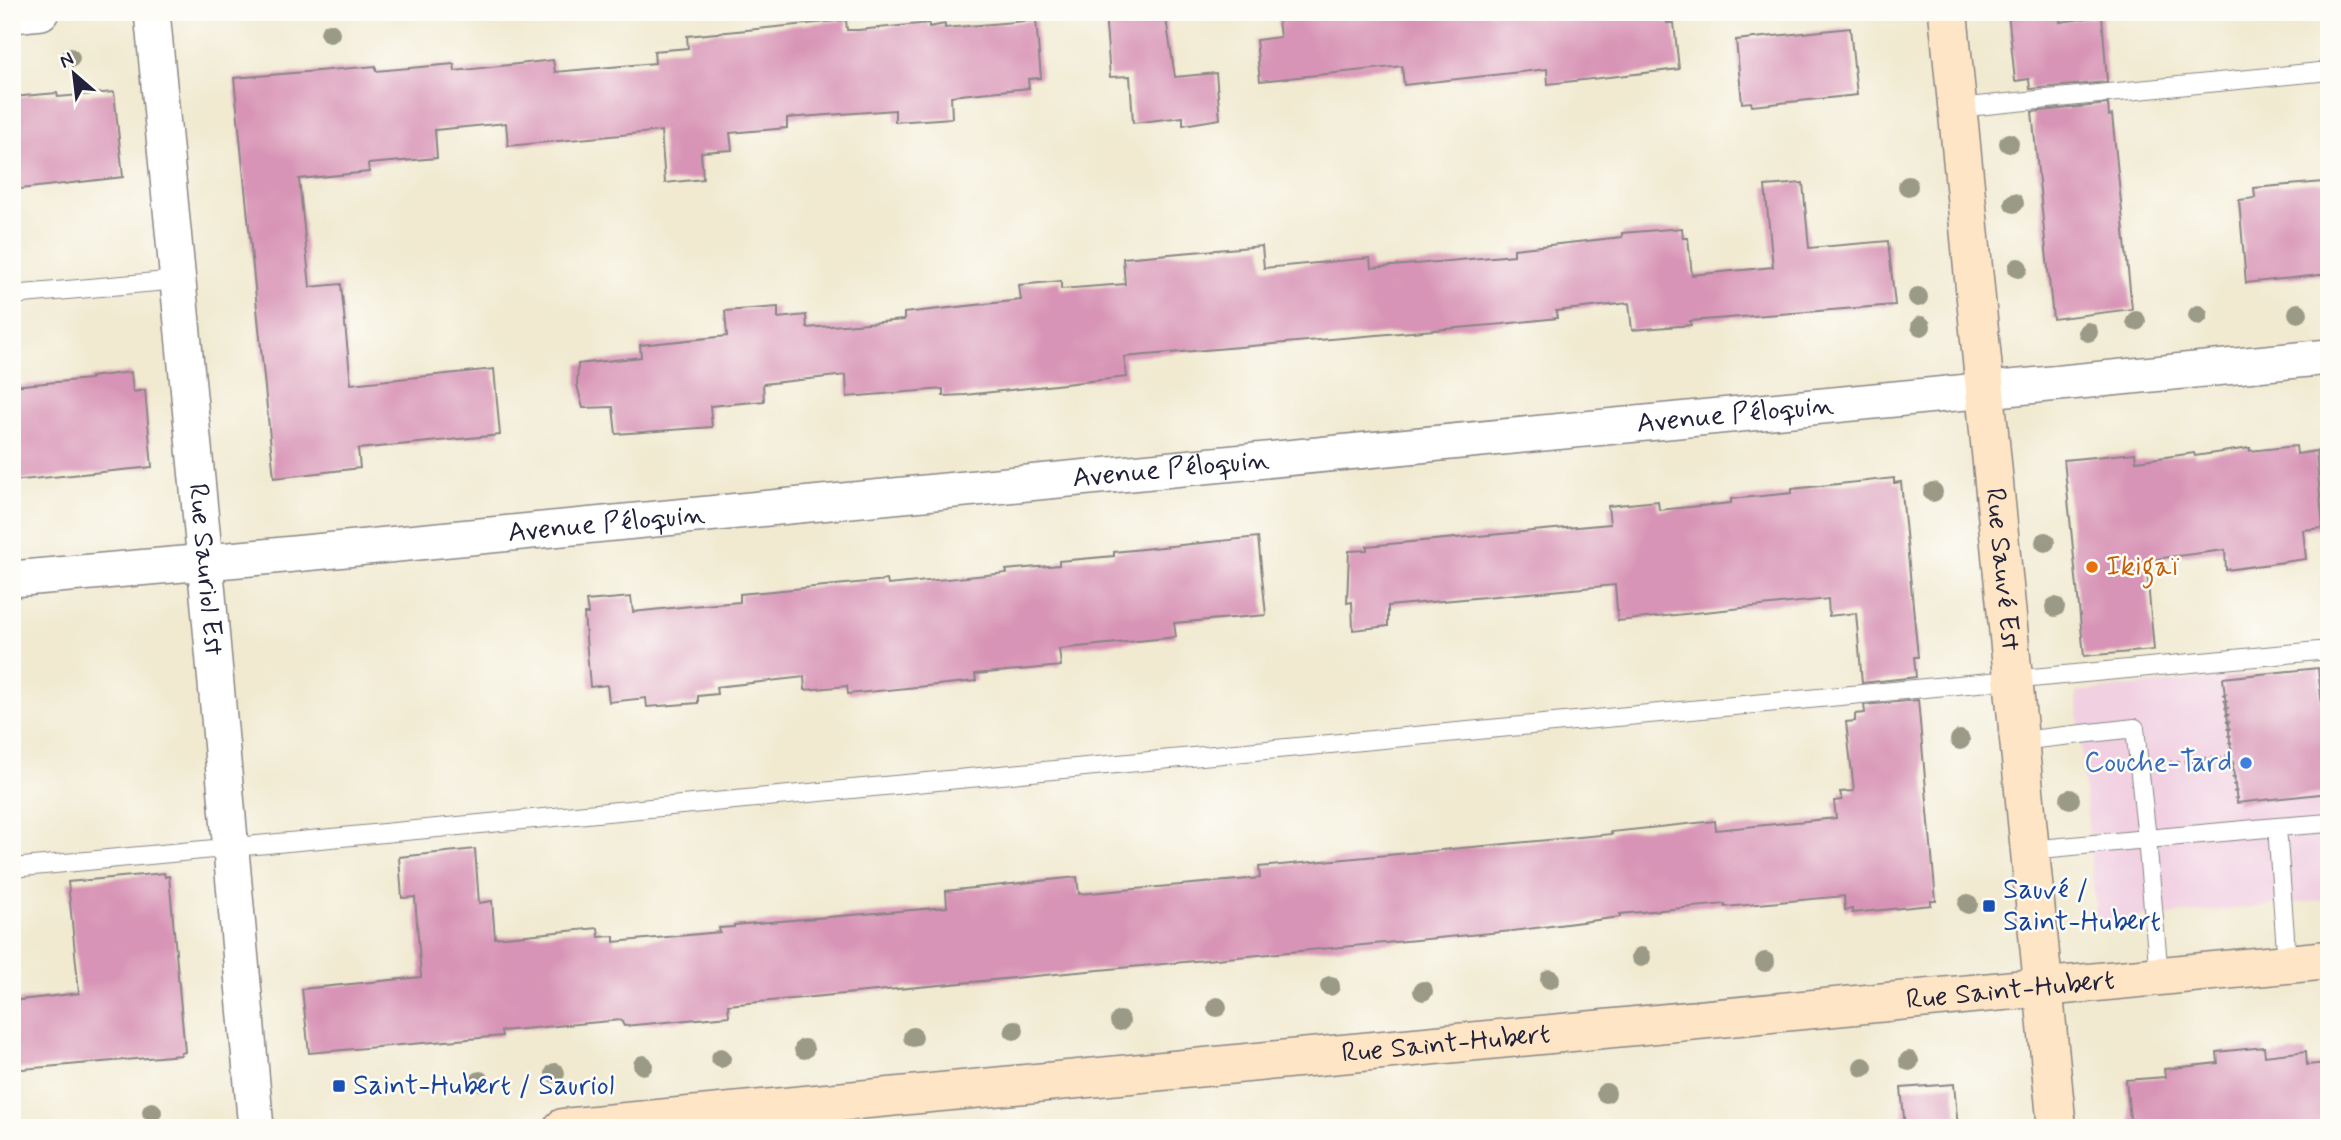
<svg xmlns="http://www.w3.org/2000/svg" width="2341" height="1140" viewBox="0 0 2341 1140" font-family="Mynerve,sans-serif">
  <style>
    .built { fill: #f1d0e2 }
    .building { fill: #d894b6 }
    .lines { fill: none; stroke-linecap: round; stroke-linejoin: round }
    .service-casing { stroke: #8a8686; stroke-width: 20 }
    .minor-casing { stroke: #8a8686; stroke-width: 38 }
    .secondary-casing { stroke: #8a8686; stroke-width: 41 }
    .path { stroke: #8a8686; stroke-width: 4.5; stroke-dasharray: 2 5; stroke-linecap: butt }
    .service { stroke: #fff; stroke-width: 18 }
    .minor { stroke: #fff; stroke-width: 35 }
    .secondary { stroke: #fee5c5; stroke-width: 38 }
    .tree { fill: #9b9a86 }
    .food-dot { fill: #e8710a; stroke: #fdfcf7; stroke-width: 2.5 }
    .shop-dot { fill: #3f7fe0; stroke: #fdfcf7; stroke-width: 2.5 }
    .transit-dot { fill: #1a4fb4; stroke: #fdfcf7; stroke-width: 2.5 }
    .labels { text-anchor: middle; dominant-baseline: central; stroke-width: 5; stroke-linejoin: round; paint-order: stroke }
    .street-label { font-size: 28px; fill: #22223b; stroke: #fdfcf7 }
    .food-label { font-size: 28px; fill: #c56008; stroke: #fdfcf7; text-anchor: start }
    .shop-label { font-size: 28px; fill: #366cbe; stroke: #fdfcf7; text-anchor: end }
    .transit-label { font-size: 28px; fill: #164399; stroke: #fdfcf7; text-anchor: start }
  </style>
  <rect width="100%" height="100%" fill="#fdfcf7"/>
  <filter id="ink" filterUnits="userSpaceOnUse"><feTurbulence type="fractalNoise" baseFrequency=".0143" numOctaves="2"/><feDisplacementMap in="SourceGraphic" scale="14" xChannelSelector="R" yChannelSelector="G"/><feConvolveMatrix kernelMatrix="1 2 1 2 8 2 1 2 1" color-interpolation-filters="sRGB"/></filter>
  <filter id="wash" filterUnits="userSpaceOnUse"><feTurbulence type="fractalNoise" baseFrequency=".00686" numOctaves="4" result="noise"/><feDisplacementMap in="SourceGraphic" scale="28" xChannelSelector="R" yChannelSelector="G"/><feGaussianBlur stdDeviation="1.57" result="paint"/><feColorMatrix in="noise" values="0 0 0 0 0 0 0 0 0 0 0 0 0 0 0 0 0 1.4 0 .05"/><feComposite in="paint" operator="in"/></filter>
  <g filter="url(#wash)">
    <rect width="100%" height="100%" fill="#f1ead1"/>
    <path class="built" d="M2329 667V900L2101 921 2096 916 2076 692Z"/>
    <g id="blocks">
      <path class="building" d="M1105 12H1165L1175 77 1216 73 1220 119 1183 125V117L1133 123 1130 76 1110 77Z
        M1277 12H1666L1667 23H1674L1679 69 1548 84 1547 69 1404 85 1402 66 1260 81 1256 40 1280 37Z
        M2008 12H2059L2060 22 2102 16 2107 82 2030 89 2029 79 2015 81Z
        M846 20 847 30H858L929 23V27L945 24V28L1036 20 1041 78 1028 79 1029 88 951 96 952 118 895 122V110L787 118V128L730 133 732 150 701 152 703 179 665 183 661 131 508 146 506 123 435 130 437 158 368 164 369 172 299 179 310 287 341 284 351 384 494 369 500 435 358 449 360 468 274 478 234 78 376 66V71L454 64 455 71 553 60 555 72 655 63 654 51 688 48 687 36Z
        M1850 28 1857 95 1752 106 1751 102 1742 103 1736 40Z
        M114 92 123 177 12 190V97L57 93 58 97Z
        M2108 104 2109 116 2112 115 2132 309 2053 319 2032 112Z
        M2323 182 2324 188H2329V274L2246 283 2239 200 2255 198 2254 188Z
        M1803 183 1809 248 1888 241 1895 305 1690 321 1691 325 1632 330 1629 303 1556 311 1557 318 1503 324 1124 357 1127 377 965 395 943 396V389L847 397 846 375 763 384 764 401 710 406 712 427 616 434 613 407 583 408 577 385 578 364 641 357 640 345 727 336 725 311 778 307V318L806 315 807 328 904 320V313L1021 300 1019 285 1061 281V289L1125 284 1123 258 1262 246 1264 268 1370 258 1371 268 1514 255V249L1622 237V233L1682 228 1683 238H1688L1692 275 1773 267 1765 186Z
        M131 372 133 392 145 390 152 467 12 481V386L91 379 90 377Z
        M2296 446 2297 454 2316 451 2323 528 2303 530 2306 559 2226 570 2225 550 2146 560 2154 650 2084 656 2064 460 2135 453 2136 461 2194 453 2195 456 2250 448V451Z
        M1894 478V483L1901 482 1918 657H1914L1916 677 1862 683 1856 613 1829 616 1828 599 1618 621 1615 585 1388 606V626L1353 630 1352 602 1347 603 1349 551 1367 550V546L1610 524 1608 506 1658 501 1659 510 1731 503V499L1792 493V489Z
        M1258 537 1266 615 1174 623 1176 637 1059 649 1061 666 975 674 976 681 848 694 847 686 805 690 804 677 716 687 717 694 698 696V703L647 707 646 698 609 702 607 685 590 687 584 614H588L586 601 631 597 633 612 691 606 740 602V594L887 580 888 585 1007 573 1006 570 1059 565V561L1114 556V552Z
        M2318 668 2329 771V793L2237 803 2223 678Z
        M1918 700 1936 901H1931V905L1852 913V909L1845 910 1844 896 1725 907V904L1672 909 1620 914V917L1512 931 728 1005 729 1016 624 1026 621 1020 501 1031 502 1036 309 1053 302 989 421 977 415 897 402 898 399 857 475 849 479 903 492 901 495 938 598 928 599 937 614 936V942L720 932 719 928 734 927V925L947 907 946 891 1077 877 1079 894 1260 878 1259 867 1612 834 1611 832 1715 821 1716 830 1836 818 1834 801 1842 800 1840 792 1854 791 1846 722 1855 721V714L1865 713 1864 705Z
        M164 873 165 877 169 876 185 1052 181 1053V1055L12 1070V1001L79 993 68 882Z
        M2264 1047 2265 1056 2306 1051 2307 1065 2329 1063V1128H2131L2126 1080 2165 1077 2164 1069 2218 1063 2217 1052Z
        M1954 1084 1958 1128H1905L1901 1088Z"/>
    </g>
  </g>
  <g filter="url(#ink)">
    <use href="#blocks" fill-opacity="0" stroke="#8a8686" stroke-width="2"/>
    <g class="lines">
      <g class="service-casing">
        <path id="service" d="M1957 108 2329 71
          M12 295 178 280
          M2019 741 2135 728 2147 839 2030 850
          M2277 827 2329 823
          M12 868 2329 650
          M2159 976 2147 839 2277 827 2287 964"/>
      </g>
      <g class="minor-casing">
        <g id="minor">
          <path id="s1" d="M152 12 205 562 256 1128"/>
          <path d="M12 15 41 12"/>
          <path id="s2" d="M12 579 263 557 2329 357"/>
        </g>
      </g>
      <g class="secondary-casing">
        <g id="secondary">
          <path id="s3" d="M1948 12 2057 1128"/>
          <path id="s4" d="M563 1128 2329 960"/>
        </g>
      </g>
      <path class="path" d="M2225 693 2236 799
        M2170 763 2232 756"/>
      <use href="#service" class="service"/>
      <use href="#minor" class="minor"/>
      <use href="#secondary" class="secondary"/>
    </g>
    <g class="tree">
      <circle cx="330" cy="33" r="10"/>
      <circle cx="70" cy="58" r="10"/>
      <circle cx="2009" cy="143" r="10"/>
      <circle cx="1908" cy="186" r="10"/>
      <circle cx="2014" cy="203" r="10"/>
      <circle cx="2018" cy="268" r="10"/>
      <circle cx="1918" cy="297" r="10"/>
      <circle cx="2298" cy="313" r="10"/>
      <circle cx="2198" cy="315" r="10"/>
      <circle cx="2136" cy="321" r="10"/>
      <circle cx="1921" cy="326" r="10"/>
      <circle cx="2088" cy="332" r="10"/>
      <circle cx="1933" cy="492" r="10"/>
      <circle cx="2045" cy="542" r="10"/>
      <circle cx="2055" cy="607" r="10"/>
      <circle cx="1960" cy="740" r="10"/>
      <circle cx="2070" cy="799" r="10"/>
      <circle cx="1968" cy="904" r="10"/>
      <circle cx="1641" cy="957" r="10"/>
      <circle cx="1765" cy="962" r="10"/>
      <circle cx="1550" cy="979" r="10"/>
      <circle cx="1330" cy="986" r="10"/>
      <circle cx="1423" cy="991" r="10"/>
      <circle cx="1217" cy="1007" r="10"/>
      <circle cx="1120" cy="1021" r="10"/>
      <circle cx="1014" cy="1030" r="10"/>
      <circle cx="913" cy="1037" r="10"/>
      <circle cx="804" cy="1049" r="10"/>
      <circle cx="721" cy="1058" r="10"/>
      <circle cx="1909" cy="1061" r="10"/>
      <circle cx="643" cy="1065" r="10"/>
      <circle cx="1863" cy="1067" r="10"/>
      <circle cx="555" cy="1073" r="10"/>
      <circle cx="480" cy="1081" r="10"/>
      <circle cx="1606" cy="1093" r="10"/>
      <circle cx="152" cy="1112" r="10"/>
    </g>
  </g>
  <circle class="food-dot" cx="2092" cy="567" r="7"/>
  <circle class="shop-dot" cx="2246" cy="763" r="7"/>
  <g class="transit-dot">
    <rect x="1982" y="899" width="14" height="14" rx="3.5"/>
    <rect x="332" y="1079" width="14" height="14" rx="3.5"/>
  </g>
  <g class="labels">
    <g class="street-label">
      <text stroke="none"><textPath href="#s2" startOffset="1731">Avenue Péloquin</textPath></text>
      <text stroke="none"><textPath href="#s2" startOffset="1164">Avenue Péloquin</textPath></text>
      <text stroke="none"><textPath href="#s2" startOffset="597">Avenue Péloquin</textPath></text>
      <text stroke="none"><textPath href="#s1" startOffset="560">Rue Sauriol Est</textPath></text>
      <text stroke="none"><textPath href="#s3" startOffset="560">Rue Sauvé Est</textPath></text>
      <text stroke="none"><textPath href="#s4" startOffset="1454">Rue Saint-Hubert</textPath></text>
      <text stroke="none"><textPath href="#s4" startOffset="887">Rue Saint-Hubert</textPath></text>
    </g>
    <g class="food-label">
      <text x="2106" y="567">Ikigaï</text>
    </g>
    <g class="shop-label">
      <text x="2232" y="763">Couche-Tard</text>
    </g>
    <g class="transit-label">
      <text x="2003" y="890">Sauvé /<tspan x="2003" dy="32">Saint-Hubert</tspan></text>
      <text x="353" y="1086">Saint-Hubert / Sauriol</text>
    </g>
  </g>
  <rect width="2341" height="1140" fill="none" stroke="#fdfcf7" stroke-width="42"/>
  <g transform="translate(74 74) rotate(332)" stroke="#fdfcf7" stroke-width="5" paint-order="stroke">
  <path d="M0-5L12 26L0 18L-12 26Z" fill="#22223b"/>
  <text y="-10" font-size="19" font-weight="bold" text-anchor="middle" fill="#22223b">N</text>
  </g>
</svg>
